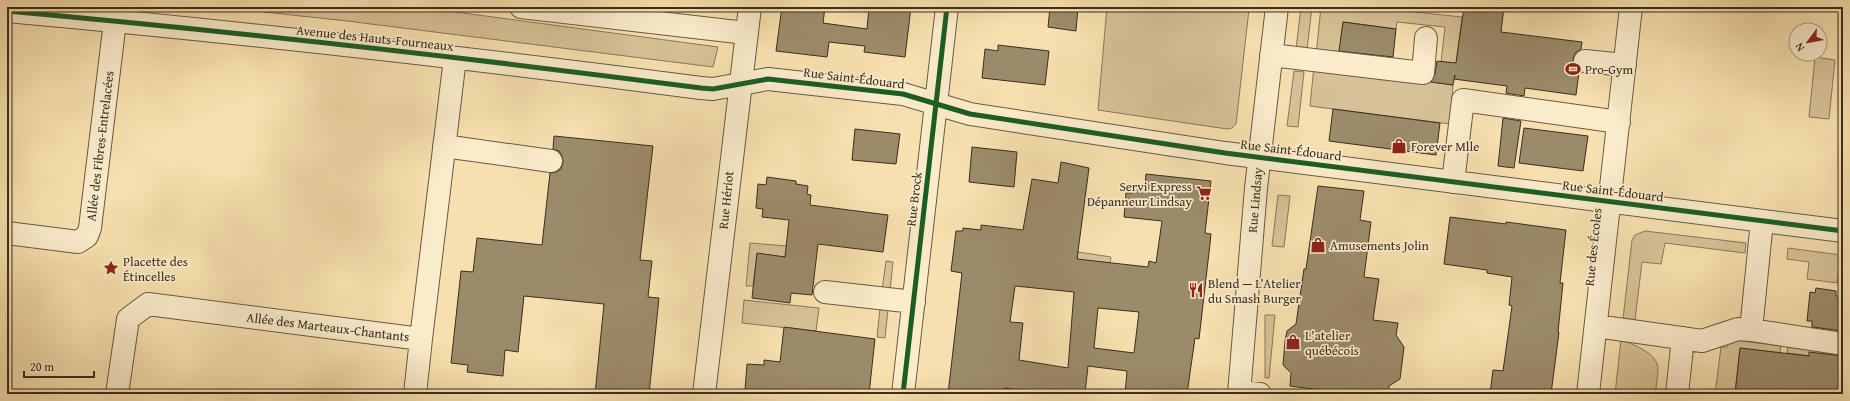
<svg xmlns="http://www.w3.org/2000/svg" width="1850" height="401" viewBox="0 0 1850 401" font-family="'Gentium Book Plus',serif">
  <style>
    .green { fill: #d7c297; stroke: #88785b }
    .building { fill: #9c8b6a; stroke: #3a2e1f; fill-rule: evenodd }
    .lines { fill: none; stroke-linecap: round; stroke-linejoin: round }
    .minor-casing { stroke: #695a43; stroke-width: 24 }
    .minor { stroke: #faebcb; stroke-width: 22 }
    .cycleway-casing { stroke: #faebcb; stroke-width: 8 }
    .cycleway { stroke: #1b5e20; stroke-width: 5 }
    .labels { text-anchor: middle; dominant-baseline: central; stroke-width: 3.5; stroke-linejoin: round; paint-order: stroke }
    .street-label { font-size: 13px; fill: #3a2e1f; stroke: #faebcb }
    .poi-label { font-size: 13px; fill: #3a2e1f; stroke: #faebcb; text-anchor: start }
  </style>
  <rect width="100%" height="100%" fill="#f7e0af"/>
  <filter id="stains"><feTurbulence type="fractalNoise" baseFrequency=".005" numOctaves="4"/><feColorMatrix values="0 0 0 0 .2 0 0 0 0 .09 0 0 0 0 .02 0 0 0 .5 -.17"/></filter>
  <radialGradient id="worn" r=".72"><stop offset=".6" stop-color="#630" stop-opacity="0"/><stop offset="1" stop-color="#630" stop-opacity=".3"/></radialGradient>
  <path class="green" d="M218 7H418L718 47 713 67 347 21Z
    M1107 7H1236L1249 9 1236 124 1232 128 1227 129 1098 110Z
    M1301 7H1312L1307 50 1296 49Z
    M1321 7H1406V11L1462 17 1456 64 1441 62 1445 27 1397 22 1396 29 1343 22 1339 58 1316 55Z
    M1815 57 1835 60 1829 119 1809 117Z
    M1314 66 1453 85 1450 124 1310 106Z
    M1294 71 1304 72 1298 127 1287 126Z
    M1278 195 1290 196 1284 247 1272 246Z
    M1645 231 1746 243 1745 253 1665 243 1661 264 1642 262 1635 320 1623 319 1632 240 1635 235Z
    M750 243 787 246 785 257 757 254 753 286H746Z
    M1788 248 1841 255 1837 283 1807 279 1809 262 1787 259Z
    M1078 252 1111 257 1110 263 1075 279Z
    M886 261 893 262 890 291 882 290Z
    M744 300 819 308 816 331 742 323Z
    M880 308 888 310 885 338 877 337Z
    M1265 315H1275L1269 378H1265Z
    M1621 340C1633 344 1657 353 1658 368 1658 377 1656 386 1655 394H1615Z
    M1734 340 1781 346 1780 353 1740 348 1735 394H1715L1721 347H1727L1729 343Z
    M1788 345 1843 352V360L1787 353Z"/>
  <path class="building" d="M782 7H825L823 23 867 29 869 7H911L905 57 864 52 865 46 829 42 827 57 776 51Z
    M1050 7H1078L1076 31 1048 27Z
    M1464 7H1504L1501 32 1582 42 1581 49 1575 53 1573 59 1574 66 1579 72 1576 95 1525 88 1524 96 1506 93 1507 86 1454 79 1455 75 1453 85 1431 82 1435 74 1437 61 1456 63Z
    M1343 22 1396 29 1393 57 1339 51Z
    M998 45 1049 51 1045 85 982 78 985 49 998 51Z
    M1333 109 1440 123 1436 155 1329 141Z
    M1503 118 1521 121 1514 168 1498 166Z
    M1524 128 1588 136 1583 171 1519 163Z
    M855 129 900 134 896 164 852 160Z
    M554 136 653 146 640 260 652 261 648 297 659 298 649 394H595L604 304 524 296 518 352 505 350 503 376 467 372 468 365 451 363 461 271 473 272 477 238 542 245 550 173 556 172 561 169 563 162 562 156 559 151 553 149Z
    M972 147 1017 152 1014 187 969 182Z
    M1061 162 1089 168 1077 259 1148 267 1149 261 1156 263 1162 221 1124 217 1126 193H1132L1133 185 1145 186 1146 174 1211 181 1205 233 1211 234 1210 244 1199 339 1195 338 1187 394H1125L1127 371 1088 366 1085 393 1052 389 1051 394H1047L1004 388V391L996 390V394H948L962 273 951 271 956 231H963V228L981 230V225L1023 230 1032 179 1058 183ZM1015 286 1074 292 1068 368 1019 360 1023 323 1010 322ZM1098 308 1139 312 1134 353 1094 348Z
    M767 177 796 181V184L808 186 807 194 811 195 810 205 888 215 883 252 818 244 812 295 791 293 790 303 752 298 757 253 785 257 789 220 762 217 763 209 756 208 758 184 766 185Z
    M1318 186 1364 191 1360 220 1371 222 1364 277 1379 279 1373 320 1398 323 1396 335 1404 347 1400 379 1389 386 1388 394H1322L1320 390 1290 386 1291 373 1283 365 1285 341 1287 331 1296 324 1304 269H1306Z
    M1450 217 1506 224V222L1566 230 1560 283H1563L1558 332H1559L1551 394H1490L1493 370 1503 371 1512 306 1509 305 1512 277 1487 273V270L1444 264Z
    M1816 288 1836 291V296L1843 297V331L1812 327V321H1807L1810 292 1815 293Z
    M784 327 875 339 869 394H788L745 390 747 364 764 365V360L780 362Z
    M1740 348 1809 356V352L1843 356V394H1735Z"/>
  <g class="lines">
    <g class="minor-casing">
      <path id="minor" d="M521 7 746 33
        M7 11C239 32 470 58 701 88L713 89 768 79 903 94 970 114 1225 153 1843 231
        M1271 55 1423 73 1426 38
        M1585 61 1625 65
        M444 146 551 161
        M1453 182 1463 100 1619 122
        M7 233 78 242 87 236 90 228 115 21
        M825 292 914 302
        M1596 326 1702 341 1738 329 1751 330 1762 221
        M1751 330 1843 344
        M1240 392 1260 394
        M117 394 128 319 148 304 421 339 455 58
        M415 394 421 339
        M704 394 750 7
        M903 394 947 7
        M1239 394 1256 188 1277 7
        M1588 394 1631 7
        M1677 394 1683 338"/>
    </g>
    <use href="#minor" class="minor"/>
    <g class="cycleway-casing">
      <path id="cycleway" d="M7 11C239 32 470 58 701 88L713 89 768 79 903 94 970 114 1225 153 1843 231
        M903 394 947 7"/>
    </g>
    <use href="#cycleway" class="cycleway"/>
  </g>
  <defs>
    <g id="stadium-bare" transform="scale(1.2)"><path d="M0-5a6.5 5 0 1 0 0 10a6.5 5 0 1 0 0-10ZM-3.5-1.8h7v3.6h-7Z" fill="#8f2418" stroke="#faebcb" stroke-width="2.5" paint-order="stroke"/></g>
    <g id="shop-bare" transform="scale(1.2)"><path d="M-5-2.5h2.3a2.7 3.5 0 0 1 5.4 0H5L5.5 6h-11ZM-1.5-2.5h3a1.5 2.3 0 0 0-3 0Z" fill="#8f2418" stroke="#faebcb" stroke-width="2.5" paint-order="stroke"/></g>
    <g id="supermarket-bare" transform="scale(1.2)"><path d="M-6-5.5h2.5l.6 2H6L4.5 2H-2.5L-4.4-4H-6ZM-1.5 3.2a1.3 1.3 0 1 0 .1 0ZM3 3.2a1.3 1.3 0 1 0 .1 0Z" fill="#8f2418" stroke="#faebcb" stroke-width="2.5" paint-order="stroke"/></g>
    <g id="sight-bare" transform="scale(1.2)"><path d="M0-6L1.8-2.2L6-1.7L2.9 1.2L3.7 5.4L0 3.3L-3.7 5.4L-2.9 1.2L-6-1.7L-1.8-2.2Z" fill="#8f2418" stroke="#faebcb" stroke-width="2.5" paint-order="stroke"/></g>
    <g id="restaurant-bare" transform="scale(1.2)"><path d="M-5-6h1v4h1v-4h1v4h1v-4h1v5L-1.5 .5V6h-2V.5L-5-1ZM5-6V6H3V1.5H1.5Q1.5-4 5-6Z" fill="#8f2418" stroke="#faebcb" stroke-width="2.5" paint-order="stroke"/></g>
  </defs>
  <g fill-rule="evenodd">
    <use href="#stadium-bare" x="1573" y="69"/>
    <use href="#shop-bare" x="1399" y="146"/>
    <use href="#supermarket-bare" x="1204" y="193"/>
    <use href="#shop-bare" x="1318" y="245"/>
    <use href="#sight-bare" x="111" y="268"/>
    <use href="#restaurant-bare" x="1196" y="290"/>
    <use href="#shop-bare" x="1293" y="342"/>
  </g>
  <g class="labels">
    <g class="street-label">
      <text transform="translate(375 38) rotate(6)">Avenue des Hauts-Fourneaux</text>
      <text transform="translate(854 78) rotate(7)">Rue Saint-Édouard</text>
      <text transform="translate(100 146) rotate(-83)">Allée des Fibres-Entrelacées</text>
      <text transform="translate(1291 150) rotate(7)">Rue Saint-Édouard</text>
      <text transform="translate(1613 191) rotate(7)">Rue Saint-Édouard</text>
      <text transform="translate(914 199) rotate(-83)">Rue Brock</text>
      <text transform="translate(726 200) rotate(-84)">Rue Hériot</text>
      <text transform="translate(1255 200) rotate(-85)">Rue Lindsay</text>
      <text transform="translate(1593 247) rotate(-84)">Rue des Écoles</text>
      <text transform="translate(328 327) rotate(7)">Allée des Marteaux-Chantants</text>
    </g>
    <g class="poi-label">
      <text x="1585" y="69">Pro-Gym</text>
      <text x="1411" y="146">Forever Mlle</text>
      <text x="1192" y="186" text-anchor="end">Servi Express<tspan x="1192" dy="15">Dépanneur Lindsay</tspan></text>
      <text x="1330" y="245">Amusements Jolin</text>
      <text x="123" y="261">Placette des<tspan x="123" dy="15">Étincelles</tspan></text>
      <text x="1208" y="283">Blend — L’Atelier<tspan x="1208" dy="15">du Smash Burger</tspan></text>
      <text x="1305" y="335">L'atelier<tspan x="1305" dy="15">québécois</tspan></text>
    </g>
  </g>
  <rect width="1850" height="401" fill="none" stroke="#f7e0af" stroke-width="24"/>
  <rect x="8" y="8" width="1834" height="385" fill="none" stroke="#3a2e1f" stroke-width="2"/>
  <rect x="12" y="12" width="1826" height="377" fill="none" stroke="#3a2e1f"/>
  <g transform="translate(1808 42) rotate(238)"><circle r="19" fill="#faebcb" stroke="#ad9f86"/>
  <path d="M0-3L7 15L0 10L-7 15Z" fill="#8f2418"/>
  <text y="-6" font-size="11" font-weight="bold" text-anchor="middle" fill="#3a2e1f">N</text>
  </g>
  <path d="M24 371v6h70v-6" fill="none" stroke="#3a2e1f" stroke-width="2"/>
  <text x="30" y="371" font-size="12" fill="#3a2e1f" stroke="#faebcb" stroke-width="3" paint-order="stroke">20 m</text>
  <rect width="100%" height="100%" filter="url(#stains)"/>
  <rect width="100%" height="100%" fill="url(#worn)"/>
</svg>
